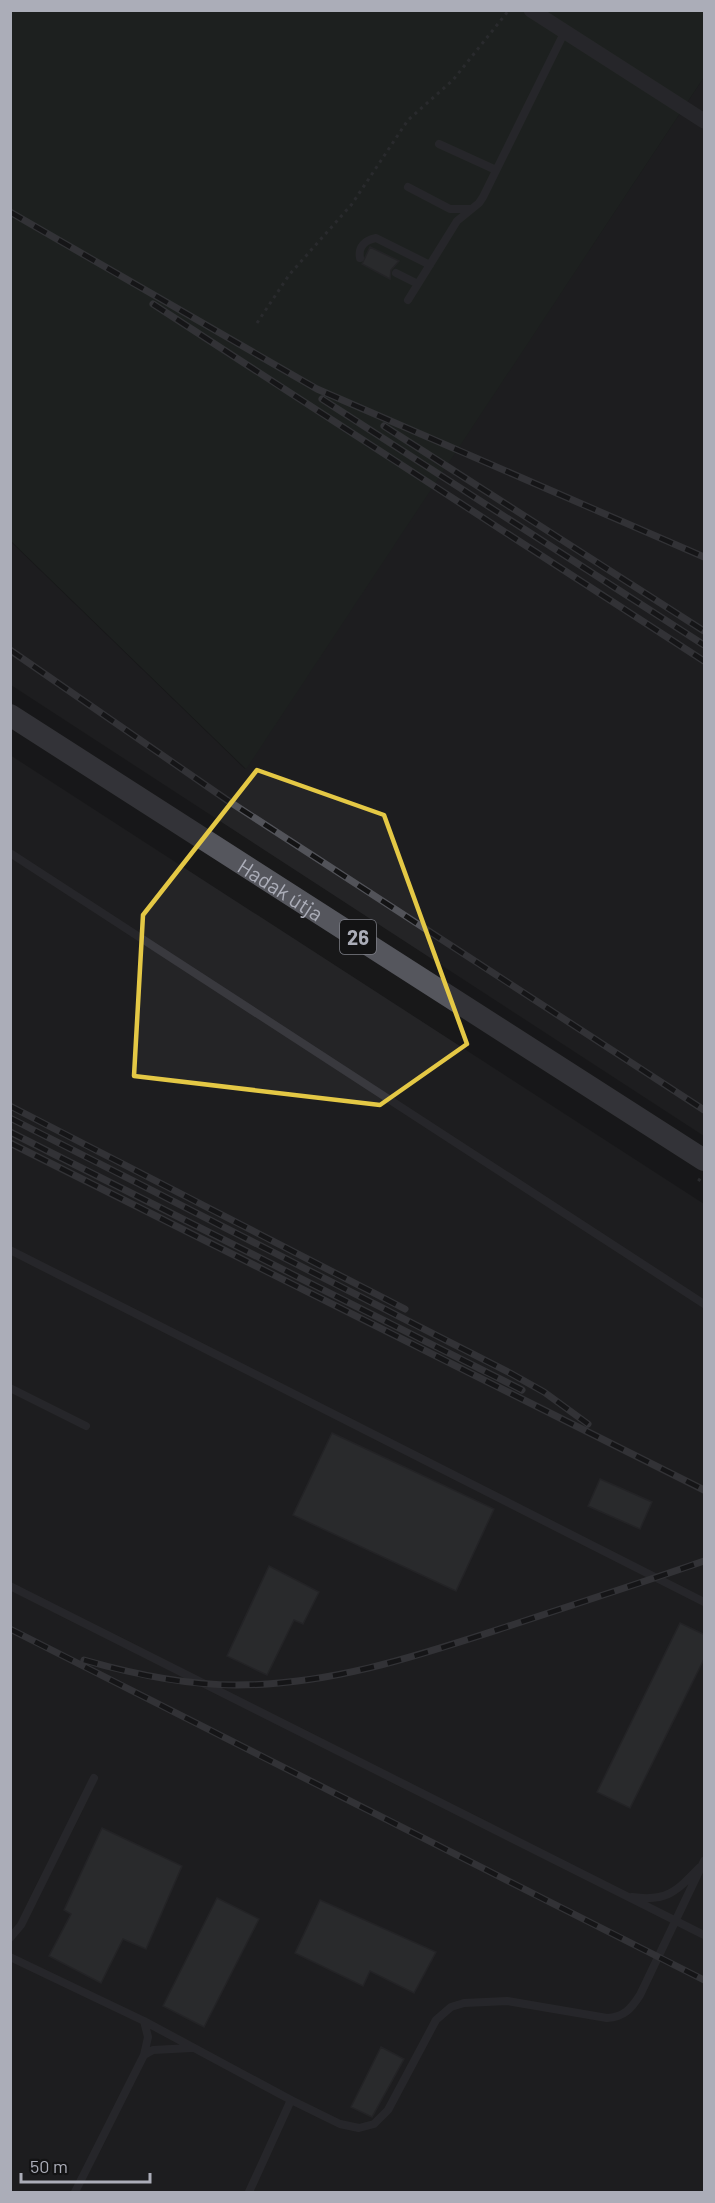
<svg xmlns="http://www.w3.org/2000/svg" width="715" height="2203" viewBox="0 0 715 2203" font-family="Barlow,sans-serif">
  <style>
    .built { fill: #242426 }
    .green { fill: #242c26 }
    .building { fill: #3f4043; stroke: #323235; stroke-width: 1.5 }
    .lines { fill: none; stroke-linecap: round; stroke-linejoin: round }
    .path { stroke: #3f4045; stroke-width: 3; stroke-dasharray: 3 4.5; stroke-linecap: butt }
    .service { stroke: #39393e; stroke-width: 8 }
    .minor { stroke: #39393e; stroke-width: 15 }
    .primary { stroke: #55565d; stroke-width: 22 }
    .rail-casing { stroke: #525359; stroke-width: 7 }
    .rail { stroke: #131314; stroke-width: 4.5; stroke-dasharray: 14; stroke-linecap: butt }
    .marked { fill: none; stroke: #e4c845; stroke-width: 4.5; stroke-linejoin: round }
    .labels { text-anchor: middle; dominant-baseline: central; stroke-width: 6; stroke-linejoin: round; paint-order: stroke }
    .shield { fill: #131314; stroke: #7d7f87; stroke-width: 1.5 }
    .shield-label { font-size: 20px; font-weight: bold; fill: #abadb8 }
    .street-label { font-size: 21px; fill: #abadb8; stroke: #131314 }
  </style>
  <rect width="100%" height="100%" fill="#181819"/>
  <path class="built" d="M704 77V1136L11 685 10 541 245 769Z
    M10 755 704 1204V2192H11Z"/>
  <path class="green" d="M10 11H704V77L246 769 11 541Z"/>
  <path class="building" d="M370 247 399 261 391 270 390 279 362 264Z
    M332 1433 494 1509 456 1591 293 1515Z
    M600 1479 652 1502 640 1529 588 1506Z
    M269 1566 319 1592 303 1624 294 1620 267 1675 227 1656Z
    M680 1623 705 1635V1657L630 1808 597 1792Z
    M102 1828 182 1866 146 1949 123 1939 101 1983 49 1956 71 1914 64 1910Z
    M217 1898 259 1919 204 2027 163 2006Z
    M320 1900 436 1952 414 1993 370 1971 363 1986 295 1953Z
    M381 2047 404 2059 372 2117 351 2107Z"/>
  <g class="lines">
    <path class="path" d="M257 323 289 275 352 204 408 120 453 80 509 10
      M698 1179 704 1183"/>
    <path class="service" d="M439 144 496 170
      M408 187 450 209H470
      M360 258C358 247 365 240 376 238L430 265
      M396 273 418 284
      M408 300 457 221 479 203 483 197 565 31
      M10 853 704 1304
      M10 1250 704 1602
      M10 1388 86 1426
      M10 1586 704 1935
      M632 1897C666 1902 676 1892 699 1868
      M10 1938 21 1925 94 1778
      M10 1957 144 2021 291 2100 340 2124 359 2128 374 2124 388 2110 436 2020 451 2007 464 2003 507 2001 607 2018C624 2017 631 2009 640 1995L704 1861
      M144 2055 148 2037 144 2021
      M75 2192 144 2055 153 2050 191 2048
      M249 2192 291 2100"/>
    <path class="minor" d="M531 10 704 121"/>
    <path class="primary" id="s1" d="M10 715 704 1160"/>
    <g class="rail-casing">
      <path id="rail" d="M10 212 317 389 704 557
        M153 304 704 661
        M322 399 704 645
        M384 426 704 631
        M10 650 227 800 704 1110
        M10 1106 405 1309
        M10 1118 510 1373 544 1392 588 1424
        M10 1132 522 1390
        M10 1143 704 1490
        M10 1629 704 1980
        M84 1660C133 1674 184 1685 236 1685 331 1685 417 1656 506 1627 572 1605 638 1584 704 1561"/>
    </g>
    <use href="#rail" class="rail"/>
  </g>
  <path d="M0 0H715V2203H0ZM257 770 384 815 467 1044 380 1105 134 1076 143 915Z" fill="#181819" fill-opacity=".55" fill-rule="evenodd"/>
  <path class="marked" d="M257 770 384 815 467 1044 380 1105 134 1076 143 915Z"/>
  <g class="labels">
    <rect class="shield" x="340" y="920" width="36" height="34" rx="4.5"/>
    <g class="shield-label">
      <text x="358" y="937">26</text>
    </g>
    <g class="street-label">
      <text stroke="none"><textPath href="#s1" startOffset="322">Hadak útja</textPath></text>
    </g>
  </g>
  <rect width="715" height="2203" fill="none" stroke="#abadb8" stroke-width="24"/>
  <path d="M21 2173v9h129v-9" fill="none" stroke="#abadb8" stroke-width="3"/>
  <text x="30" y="2173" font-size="18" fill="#abadb8" stroke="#131314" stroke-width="4.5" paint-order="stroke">50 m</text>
</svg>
